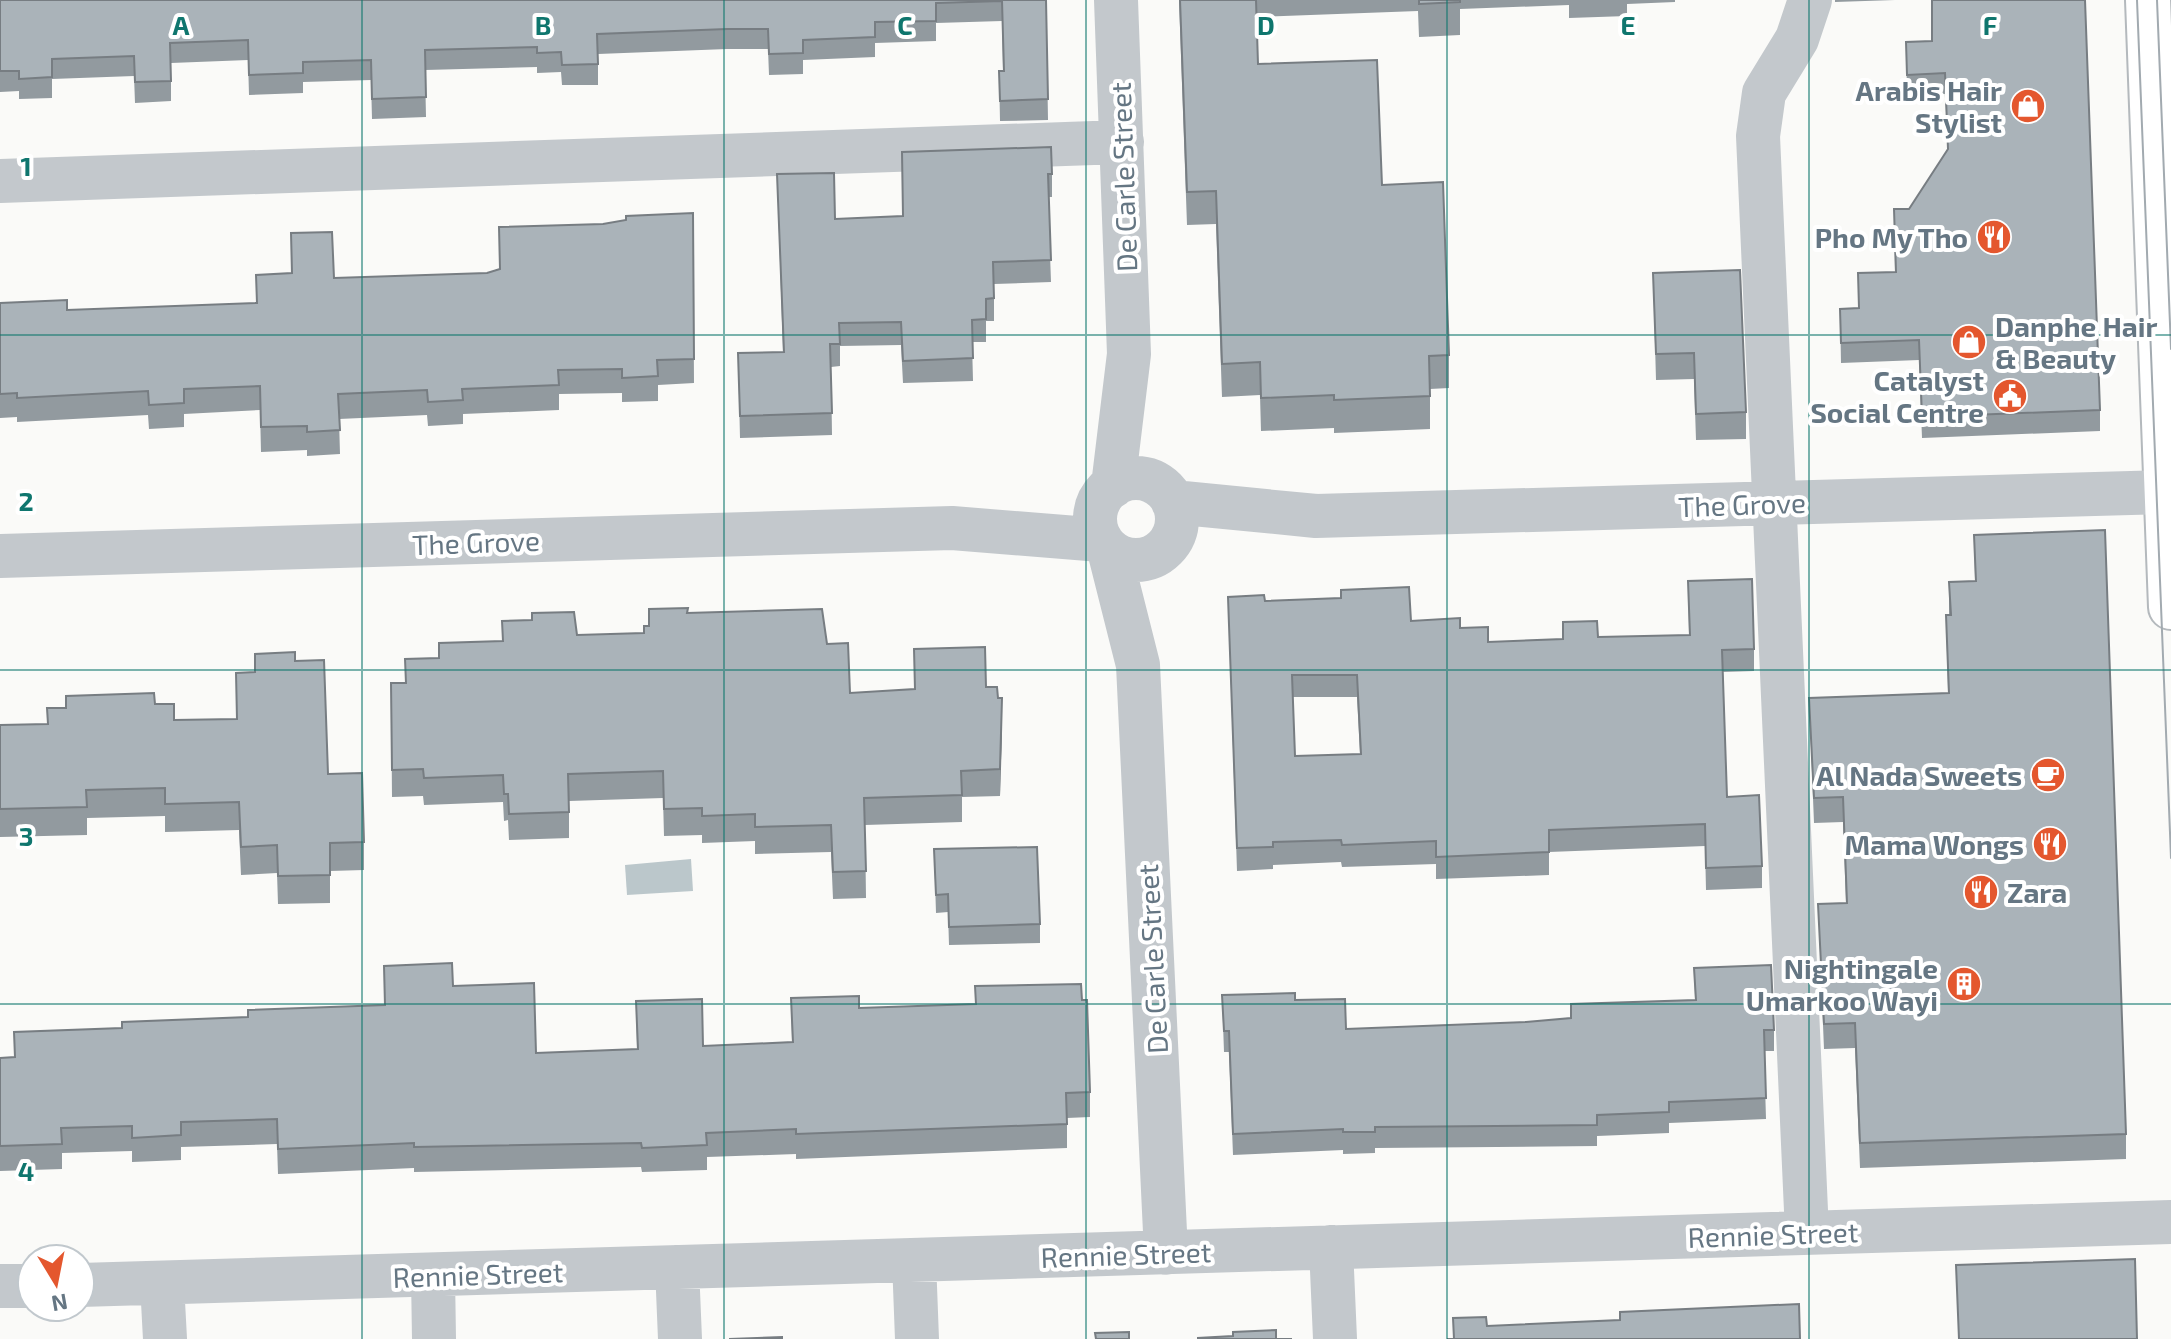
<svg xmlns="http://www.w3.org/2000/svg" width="2171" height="1339" viewBox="0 0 2171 1339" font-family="'Exo 2',sans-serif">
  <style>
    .water { fill: #bbc7cb }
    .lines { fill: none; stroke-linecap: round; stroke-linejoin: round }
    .highway-casing { stroke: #b4b9bd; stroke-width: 48 }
    .minor { stroke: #c3c8cc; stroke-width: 44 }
    .highway { stroke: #fff; stroke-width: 44 }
    .tram { stroke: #a2aab0; stroke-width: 2 }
    .wall { fill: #929a9f; fill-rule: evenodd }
    .shaded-wall { fill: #777d82 }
    .building { fill: #aab3b9; stroke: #777d82; stroke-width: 2; fill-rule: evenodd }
    .grid { fill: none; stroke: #0f766e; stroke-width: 2; stroke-opacity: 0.55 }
    .labels { text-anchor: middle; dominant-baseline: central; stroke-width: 8; stroke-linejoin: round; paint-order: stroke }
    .poi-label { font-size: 28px; font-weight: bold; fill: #657683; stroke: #fff; text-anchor: end }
    .street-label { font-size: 28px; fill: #657683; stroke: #fff }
    .grid-label { font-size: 26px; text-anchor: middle; font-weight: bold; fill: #0f766e; stroke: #fff; stroke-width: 8; stroke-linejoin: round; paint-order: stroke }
  </style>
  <rect width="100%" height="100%" fill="#fafaf8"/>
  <path class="water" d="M691 859 693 891 627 895 625 865Z"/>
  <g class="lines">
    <g class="highway-casing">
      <path id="highway" d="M2148 0 2171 607"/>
    </g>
    <path class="minor" d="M0 181 1122 142
      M1095 519a41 41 0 1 1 82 0a41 41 0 1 1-82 0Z
      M1113 486 1129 354 1116 0
      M1173 502 1316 516 2167 492
      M1109 550 1138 665 1166 1253
      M0 556 952 528 1101 540
      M1807 1233 1758 136 1764 93 1797 39 1810 0
      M1331 1247 1335 1339
      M914 1260 917 1339
      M677 1267 680 1339
      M433 1275 434 1339
      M162 1283 165 1339
      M80 1285 2171 1222
      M0 1286H32"/>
    <use href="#highway" class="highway"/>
    <path class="tram" d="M2137 0 2171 858
      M2157 0 2171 349"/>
  </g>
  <path class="wall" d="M0 0H1046L1048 120 1000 121 999 71H1003L1002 21 936 23V41L875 43V57L803 60V74L769 75 768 49H727L598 54V85H562L561 72 537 73V67L425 70 426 117 372 119 371 80 303 82V93L249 95 248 60 171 63V101L135 103 134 76 52 79V98L19 99V91L0 92Z
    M1179 0H1675V2L1627 4V16L1569 18V5L1460 9V35L1419 37 1418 11 1256 17 1258 64 1382 185 1449 355V388L1430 389V429L1334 433V428L1261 431 1260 395 1222 397 1216 224 1187 225Z
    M1835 0H1895L1835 2Z
    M1932 41 2100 410V431L1922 438 1919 360 1841 363 1840 309 1859 308 1858 273 1895 272 1894 209H1909L1948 150 1945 94 1907 95 1906 42Z
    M902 152 1052 174V197H1048L1051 282 994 284V321H986V342H972L973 381 903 383 901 345 840 346V366L831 367 832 435 740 438 738 353 783 352 777 174 835 219 903 216Z
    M693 213 694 383 658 385V401L622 402V393L559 394V410L463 414V424L428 426 427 415 339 419 340 454 307 456V450L261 452 260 410 184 414V427L149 429 148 415 17 422V417L0 418V303L67 310 256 303V275L292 273 291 233 334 278 487 273 500 269 499 227 603 224Z
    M1653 273 1746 412V439L1696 440 1694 379 1656 380Z
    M1974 535 2126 1134V1159L1860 1168 1855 1048 1824 1049 1818 904 1846 903 1843 822 1814 823 1809 698 1948 693 1946 615H1949V582L1975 581Z
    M1688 581 1754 649V671L1723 672 1727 797 1762 866V888L1706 890 1705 846 1549 852V875L1436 879V864L1342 867 1341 862 1273 865V869L1237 871 1228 597 1460 628 1488 642 1689 635ZM1293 697H1357L1360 754 1295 756Z
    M688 613 827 644 850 693 986 687 998 698 1002 725 1000 796 962 797V822L865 825 866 898 833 899 831 852 755 854V841L702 843V835L664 836 663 798 569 801V838L509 840 508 820 504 821 503 802 424 805 423 796 392 797 391 683H405L439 658 502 641 577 635 644 633 649 626Z
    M295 661 328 774 364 842V870L330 871V903L278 904 277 873 241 875 239 830 165 832V816L87 818V835L0 837V725L47 724 155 704 174 720 236 719V673L255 672Z
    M934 849 1040 924V943L949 945 948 912 936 913Z
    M384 966 453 986 536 1053 637 1050 636 1001 703 1046 792 1042 791 998 859 1008 975 1004V986L1082 1000 1090 1092V1117L1067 1118V1148L796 1159V1154L707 1157V1170L642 1172 641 1167 414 1172V1168L278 1174 277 1144 181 1147V1160L132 1162V1151L62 1153V1169L0 1171V1058L14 1057V1032L122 1028 385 1005Z
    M1694 968 1774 1030V1051H1764L1766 1119 1669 1123V1133L1597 1136V1146L1375 1148V1153L1343 1154V1150L1233 1155 1229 1052H1224L1222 995 1295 1000 1346 1029 1526 1022 1571 1018 1695 1000Z"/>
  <path class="shaded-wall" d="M1002 698V725L1000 796V769Z"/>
  <path class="building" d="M0 0H1046L1048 99 1000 101 999 71H1004L1002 1 936 3V21L875 22V37L803 40V53L769 54 768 29H727L597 34 598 64 562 65 561 52 537 53V47L425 50 426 97 372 99 371 60 303 62V73L249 75 248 40 170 43 171 81 135 82 134 56 52 59V77L19 79V71H0Z
    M1180 0H1256L1258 64 1377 60 1382 185 1443 182 1449 355 1429 356 1430 396 1334 400V395L1261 398 1260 362 1222 364 1216 191 1187 192Z
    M1419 0H1460V2L1419 4Z
    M1932 0H2085L2100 410 1922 417 1919 340 1841 343 1840 309 1859 308 1858 273 1896 272 1894 209H1909L1948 149 1945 73 1907 75 1906 42 1932 41Z
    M1051 147 1052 174H1048L1051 260 993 262 994 298 986 299V319L972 320 973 358 903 361 901 322 839 323 840 344H830L832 413 740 416 738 353 784 352 777 174 834 173 835 219 903 216 902 152Z
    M693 213 694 359 657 360 658 376 622 378V369L558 370 559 385 462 389 463 400 428 402 427 390 338 394 340 430 307 432V426L261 427 260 386 184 389V403L149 405 148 391 17 398V393L0 394V303L67 300V310L257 303 256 275 292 273 291 233 332 232 334 278 487 273 500 269 499 227 603 224 626 220V216Z
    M1740 270 1746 412 1696 414 1694 353 1656 354 1653 273Z
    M2105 530 2126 1134 1860 1143 1855 1023 1824 1024 1818 904 1847 903 1843 797 1814 798 1809 698 1949 693 1946 615H1951L1949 582 1976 581 1974 535Z
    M1752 579 1754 649 1722 650 1727 797 1759 795 1762 866 1706 868 1705 824 1549 830V852L1436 857V841L1342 845 1341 840 1273 842V847L1237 848 1228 597 1264 595 1265 601 1341 598V590L1409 587 1411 621 1460 618V628L1488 627V642L1563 639V622L1597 621 1598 637 1690 635 1688 581ZM1292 675H1357L1361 754 1295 756Z
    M688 608 687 613 822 609 827 644 848 643 850 693 915 689 914 649 985 647 986 687H997L998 698H1002L1000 769 961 771 962 795 864 798 866 871 833 872 831 825 755 827V814L702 816V808L664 809 663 771 568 774 569 812 509 814 508 794H504L503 775 424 778 423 769 392 770 391 683H406L405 659 439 658V643L503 641 502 621 532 620V613L574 612 577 635 644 633V626H649V609Z
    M295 652V661L324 660 328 774 362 773 364 842 330 843V875L278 876 277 845 241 847 239 802 165 804V788L86 790 87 807 0 809V725L48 724 47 708H66V696L154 693 155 704H174V720L237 719 236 673 255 672V654Z
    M1037 847 1040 924 949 927 948 894 936 895 934 849Z
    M452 963 453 986 534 983 536 1053 638 1049 636 1001 702 999 703 1046 793 1042 791 998 859 996V1008L976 1004 975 986 1081 984 1082 1000H1087L1090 1092 1066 1093 1067 1124 796 1134V1129L706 1133 707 1145 642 1148 641 1143 414 1147V1143L278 1149 277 1119 181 1122V1135L132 1138V1126L61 1128 62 1144 0 1146V1058L15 1057 14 1032 122 1028V1022L248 1017V1010L385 1005 384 966Z
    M1771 965 1774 1030H1764L1766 1098 1669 1102V1112L1597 1115V1125L1375 1127V1132H1343V1129L1233 1134 1229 1031H1224L1222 995 1295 993V1000L1345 999 1346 1029 1526 1022 1571 1018V1004L1696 1000 1694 968Z
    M2135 1259 2137 1339H1959L1956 1265Z
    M1799 1304 1800 1339H1447H1454L1453 1318 1486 1317 1487 1326 1620 1320V1312Z
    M1276 1330V1339H1292H1198V1338L1233 1336V1332Z
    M1129 1332V1339H1096L1095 1333Z
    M782 1337V1339H729Z"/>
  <path class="grid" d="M362 0V1339M724 0V1339M1086 0V1339M1447 0V1339M1809 0V1339M0 335H2171M0 670H2171M0 1004H2171"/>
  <defs>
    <g id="shop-disc" transform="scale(1.8)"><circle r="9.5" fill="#e4572e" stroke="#fff"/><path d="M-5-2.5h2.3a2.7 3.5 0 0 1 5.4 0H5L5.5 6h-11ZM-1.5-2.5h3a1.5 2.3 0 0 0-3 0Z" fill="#fff"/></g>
    <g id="restaurant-disc" transform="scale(1.8)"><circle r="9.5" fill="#e4572e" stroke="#fff"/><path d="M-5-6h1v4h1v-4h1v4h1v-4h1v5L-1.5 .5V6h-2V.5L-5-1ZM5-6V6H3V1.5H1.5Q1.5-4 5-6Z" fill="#fff"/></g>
    <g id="civic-disc" transform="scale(1.8)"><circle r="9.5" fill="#e4572e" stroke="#fff"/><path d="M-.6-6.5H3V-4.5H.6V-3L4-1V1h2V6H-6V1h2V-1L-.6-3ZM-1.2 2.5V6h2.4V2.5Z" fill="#fff"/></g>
    <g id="cafe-disc" transform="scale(1.8)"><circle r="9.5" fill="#e4572e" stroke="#fff"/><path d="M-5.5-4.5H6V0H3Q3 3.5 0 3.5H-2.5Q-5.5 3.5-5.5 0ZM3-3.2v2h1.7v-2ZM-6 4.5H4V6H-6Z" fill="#fff"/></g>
    <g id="building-disc" transform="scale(1.8)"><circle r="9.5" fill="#e4572e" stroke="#fff"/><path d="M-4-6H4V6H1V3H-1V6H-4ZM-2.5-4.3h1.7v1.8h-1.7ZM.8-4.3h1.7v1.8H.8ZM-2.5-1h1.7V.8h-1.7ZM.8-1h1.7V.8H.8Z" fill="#fff"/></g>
  </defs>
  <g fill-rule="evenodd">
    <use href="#shop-disc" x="2028" y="106"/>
    <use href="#restaurant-disc" x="1994" y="237"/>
    <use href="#shop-disc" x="1969" y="342"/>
    <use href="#civic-disc" x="2010" y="396"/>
    <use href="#cafe-disc" x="2048" y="775"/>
    <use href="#restaurant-disc" x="2050" y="844"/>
    <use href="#restaurant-disc" x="1981" y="892"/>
    <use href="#building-disc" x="1964" y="984"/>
  </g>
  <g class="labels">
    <g class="poi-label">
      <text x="2002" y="90">Arabis Hair<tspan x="2002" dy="32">Stylist</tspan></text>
      <text x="1968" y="237">Pho My Tho</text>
      <text x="1995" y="326" text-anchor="start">Danphe Hair<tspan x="1995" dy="32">&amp; Beauty</tspan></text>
      <text x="1984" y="380">Catalyst<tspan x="1984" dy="32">Social Centre</tspan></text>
      <text x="2022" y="775">Al Nada Sweets</text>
      <text x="2024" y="844">Mama Wongs</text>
      <text x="2007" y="892" text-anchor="start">Zara</text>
      <text x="1938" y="968">Nightingale<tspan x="1938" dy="32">Umarkoo Wayi</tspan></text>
    </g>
    <g class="street-label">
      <text transform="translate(1123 177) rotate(-92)">De Carle Street</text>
      <text transform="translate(1742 504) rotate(-2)">The Grove</text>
      <text transform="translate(476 542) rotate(-2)">The Grove</text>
      <text transform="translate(1152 959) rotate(-93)">De Carle Street</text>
      <text transform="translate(1773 1234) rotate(-2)">Rennie Street</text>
      <text transform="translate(1126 1254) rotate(-2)">Rennie Street</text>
      <text transform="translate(478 1274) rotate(-2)">Rennie Street</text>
    </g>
  </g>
  <g class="grid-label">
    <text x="181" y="35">A</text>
    <text x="543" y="35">B</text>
    <text x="905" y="35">C</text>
    <text x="1266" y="35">D</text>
    <text x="1628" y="35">E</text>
    <text x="1990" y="35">F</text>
    <text x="26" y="176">1</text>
    <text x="26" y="511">2</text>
    <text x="26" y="846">3</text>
    <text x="26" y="1181">4</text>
  </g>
  <g transform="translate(56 1283) rotate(170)"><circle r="38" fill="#ffffff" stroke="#c1c8cd" stroke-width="2"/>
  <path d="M0-6L14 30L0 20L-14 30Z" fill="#e4572e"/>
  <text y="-12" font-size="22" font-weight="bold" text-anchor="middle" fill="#657683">N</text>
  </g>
</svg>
